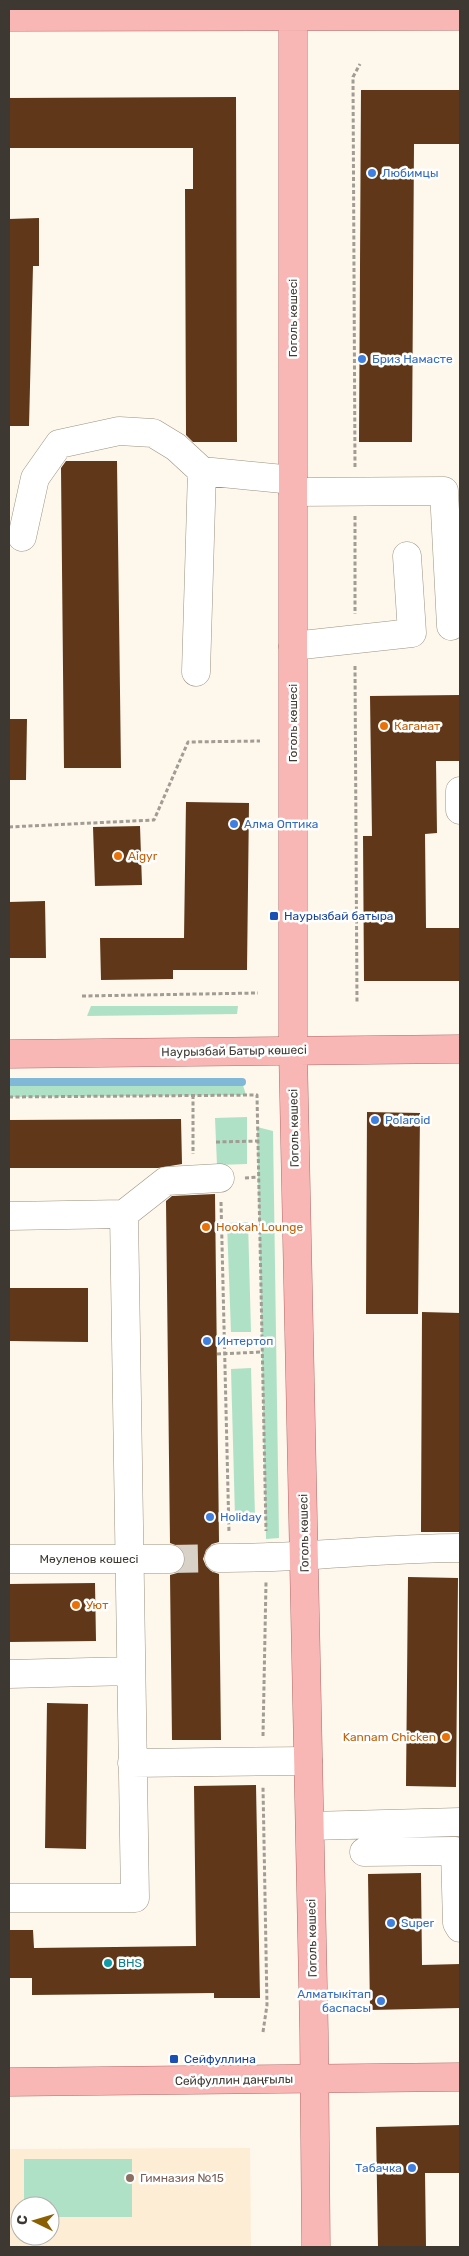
<svg xmlns="http://www.w3.org/2000/svg" width="469" height="2256" viewBox="0 0 469 2256" font-family="Rubik,sans-serif">
  <style>
    .built { fill: #fdedd4; fill-rule: evenodd }
    .green { fill: #afe1c7 }
    .lines { fill: none; stroke-linecap: round; stroke-linejoin: round }
    .stream { stroke: #81b8d8; stroke-width: 8 }
    .building { fill: #603718 }
    .minor-tunnel { stroke: #d7d1c7; stroke-width: 28; stroke-dasharray: 28 14; stroke-linecap: butt }
    .minor-casing { stroke: #9c9281; stroke-width: 29 }
    .major-casing { stroke: #b36a67; stroke-width: 29 }
    .path { stroke: #a29d94; stroke-width: 3; stroke-dasharray: 4 2.5; stroke-linecap: butt }
    .minor { stroke: #fff; stroke-width: 28 }
    .major { stroke: #f8b6b5; stroke-width: 28 }
    .shop-dot { fill: #3f7fe0; stroke: #fff; stroke-width: 2 }
    .food-dot { fill: #e8710a; stroke: #fff; stroke-width: 2 }
    .transit-dot { fill: #1a4fb4; stroke: #fff; stroke-width: 2 }
    .culture-dot { fill: #0f9aa8; stroke: #fff; stroke-width: 2 }
    .education-dot { fill: #8d6e63; stroke: #fff; stroke-width: 2 }
    .labels { text-anchor: middle; dominant-baseline: central; stroke-width: 5; stroke-linejoin: round; paint-order: stroke }
    .shop-label { font-size: 12px; fill: #366cbe; stroke: #fff; text-anchor: start }
    .street-label { font-size: 12px; fill: #3d3932; stroke: #fff }
    .food-label { font-size: 12px; fill: #c56008; stroke: #fff; text-anchor: start }
    .transit-label { font-size: 12px; fill: #164399; stroke: #fff; text-anchor: start }
    .culture-label { font-size: 12px; fill: #0d838f; stroke: #fff; text-anchor: start }
    .education-label { font-size: 12px; fill: #785e54; stroke: #fff; text-anchor: start }
  </style>
  <rect width="100%" height="100%" fill="#fdf7ec"/>
  <path class="built" d="M250 2148 251 2247H9V2149ZM20 2206H50V2236H20Z"/>
  <path class="green" d="M91 1006H238L237 1014 87 1016Z
    M9 1082H242L246 1095 9 1097Z
    M247 1117V1164L217 1165 215 1118Z
    M257 1127 273 1131 279 1538 266 1539Z
    M248 1222 251 1332H231L227 1223Z
    M251 1368 255 1517H235L231 1369Z
    M24 2159H132V2217H50V2206H24Z"/>
  <g class="lines">
    <path class="stream" d="M9 1082H242"/>
  </g>
  <path class="building" d="M361 90H460V144H414L412 442H359Z
    M236 97 237 442H193L186 435 185 189H193V148H9V98Z
    M39 218V266H33L29 426H9V219Z
    M66 461H117L121 768H64L61 468Z
    M460 695V761H436L437 833 425 834 426 928H460V981H364L363 836H372L370 696Z
    M9 719H27L26 780H9Z
    M186 802 249 803 247 970H173V979L101 980 100 938H184Z
    M140 826 142 885 95 886 93 827Z
    M45 901 46 958H9V902Z
    M367 1112 420 1113 418 1314H366Z
    M181 1119 182 1164 158 1168H9V1120Z
    M215 1194 219 1542 212 1544 206 1550 203 1559 206 1566 211 1571 219 1574 221 1740H172L170 1575 177 1573 183 1567 186 1559 184 1552 178 1546 170 1543 166 1201 172 1196Z
    M9 1288H88V1342L9 1341Z
    M422 1312 460 1313V1532H421Z
    M408 1577 458 1578 456 1787 406 1786Z
    M95 1583 96 1641 9 1642V1584Z
    M47 1703 88 1704 86 1849 45 1848Z
    M256 1785 260 1998H214V1993L32 1995V1978H9V1930H33L34 1948 196 1946 194 1786Z
    M421 1873 422 1965 460 1964V2008L370 2010 368 1874Z
    M460 2125V2173H425L426 2247H378L376 2127Z"/>
  <g class="lines">
    <path class="minor-tunnel" d="M170 1559 219 1558"/>
    <g class="minor-casing">
      <path id="minor" d="M293 492 444 491 451 626
        M22 537 35 478 59 444 119 431 153 433 176 447 202 471 293 480
        M293 646 412 633 407 556
        M196 672 202 471
        M460 791V810
        M124 1214 166 1181 220 1178
        M9 1216 124 1214 135 1898H9
        M219 1558C299 1559 380 1548 460 1548
        M9 1559H170
        M9 1674 131 1671
        M132 1763 308 1761
        M310 1826 460 1822
        M364 1852 455 1851 457 1923 460 1928"/>
    </g>
    <g class="major-casing">
      <path id="major" d="M293 9V1051L314 2032 316 2247
        M9 17 460 16
        M9 1054 460 1049
        M9 2082 460 2077"/>
    </g>
    <path class="path" d="M355 467 353 77 360 64
      M355 516V614
      M355 666 357 1003
      M9 827 154 820 188 742 260 741
      M82 996 258 993
      M193 1095V1154
      M9 1097 257 1095 266 1531
      M216 1142 258 1141
      M245 1178 258 1177
      M221 1202 229 1533
      M217 1354 262 1352
      M263 1736 266 1582
      M263 2032 267 2005 263 1787"/>
    <use href="#minor" class="minor"/>
    <use href="#major" class="major"/>
  </g>
  <g class="shop-dot">
    <circle cx="372" cy="173" r="5"/>
    <circle cx="362" cy="359" r="5"/>
    <circle cx="234" cy="824" r="5"/>
    <circle cx="375" cy="1120" r="5"/>
    <circle cx="207" cy="1341" r="5"/>
    <circle cx="210" cy="1517" r="5"/>
    <circle cx="391" cy="1923" r="5"/>
    <circle cx="381" cy="2001" r="5"/>
    <circle cx="412" cy="2168" r="5"/>
  </g>
  <g class="food-dot">
    <circle cx="384" cy="726" r="5"/>
    <circle cx="118" cy="856" r="5"/>
    <circle cx="206" cy="1227" r="5"/>
    <circle cx="76" cy="1605" r="5"/>
    <circle cx="446" cy="1737" r="5"/>
  </g>
  <g class="transit-dot">
    <rect x="269" y="911" width="10" height="10" rx="2.5"/>
    <rect x="169" y="2054" width="10" height="10" rx="2.5"/>
  </g>
  <circle class="culture-dot" cx="108" cy="1963" r="5"/>
  <circle class="education-dot" cx="130" cy="2178" r="5"/>
  <g class="labels">
    <g class="shop-label">
      <text x="382" y="173">Любимцы</text>
      <text x="372" y="359">Бриз Намасте</text>
      <text x="244" y="824">Алма Оптика</text>
      <text x="385" y="1120">Polaroid</text>
      <text x="217" y="1341">Интертоп</text>
      <text x="220" y="1517">Holiday</text>
      <text x="401" y="1923">Super</text>
      <text x="371" y="1994" text-anchor="end">Алматыкітап<tspan x="371" dy="14">баспасы</tspan></text>
      <text x="402" y="2168" text-anchor="end">Табачка</text>
    </g>
    <g class="street-label">
      <text transform="translate(293 318) rotate(-90)">Гоголь көшесі</text>
      <text transform="translate(293 723) rotate(-90)">Гоголь көшесі</text>
      <text transform="translate(234 1051) rotate(-1)">Наурызбай Батыр көшесі</text>
      <text transform="translate(294 1128) rotate(-91)">Гоголь көшесі</text>
      <text transform="translate(304 1533) rotate(-91)">Гоголь көшесі</text>
      <text x="89" y="1559">Мәуленов көшесі</text>
      <text transform="translate(312 1938) rotate(-91)">Гоголь көшесі</text>
      <text transform="translate(234 2080) rotate(-1)">Сейфуллин даңғылы</text>
    </g>
    <g class="food-label">
      <text x="394" y="726">Каганат</text>
      <text x="128" y="856">Aigyr</text>
      <text x="216" y="1227">Hookah Lounge</text>
      <text x="86" y="1605">Уют</text>
      <text x="436" y="1737" text-anchor="end">Kannam Chicken</text>
    </g>
    <g class="transit-label">
      <text x="284" y="916">Наурызбай батыра</text>
      <text x="184" y="2059">Сейфуллина</text>
    </g>
    <g class="culture-label">
      <text x="118" y="1963">BHS</text>
    </g>
    <g class="education-label">
      <text x="140" y="2178">Гимназия №15</text>
    </g>
  </g>
  <rect width="469" height="2256" fill="none" stroke="#3d3932" stroke-width="20"/>
  <g transform="translate(35 2221) rotate(275)"><circle r="24" fill="#ffffff" stroke="#b1b0ad"/>
  <path d="M0-4L9 19L0 12L-9 19Z" fill="#8a6000"/>
  <text y="-8" font-size="14" font-weight="bold" text-anchor="middle" fill="#3d3932">С</text>
  </g>
</svg>
